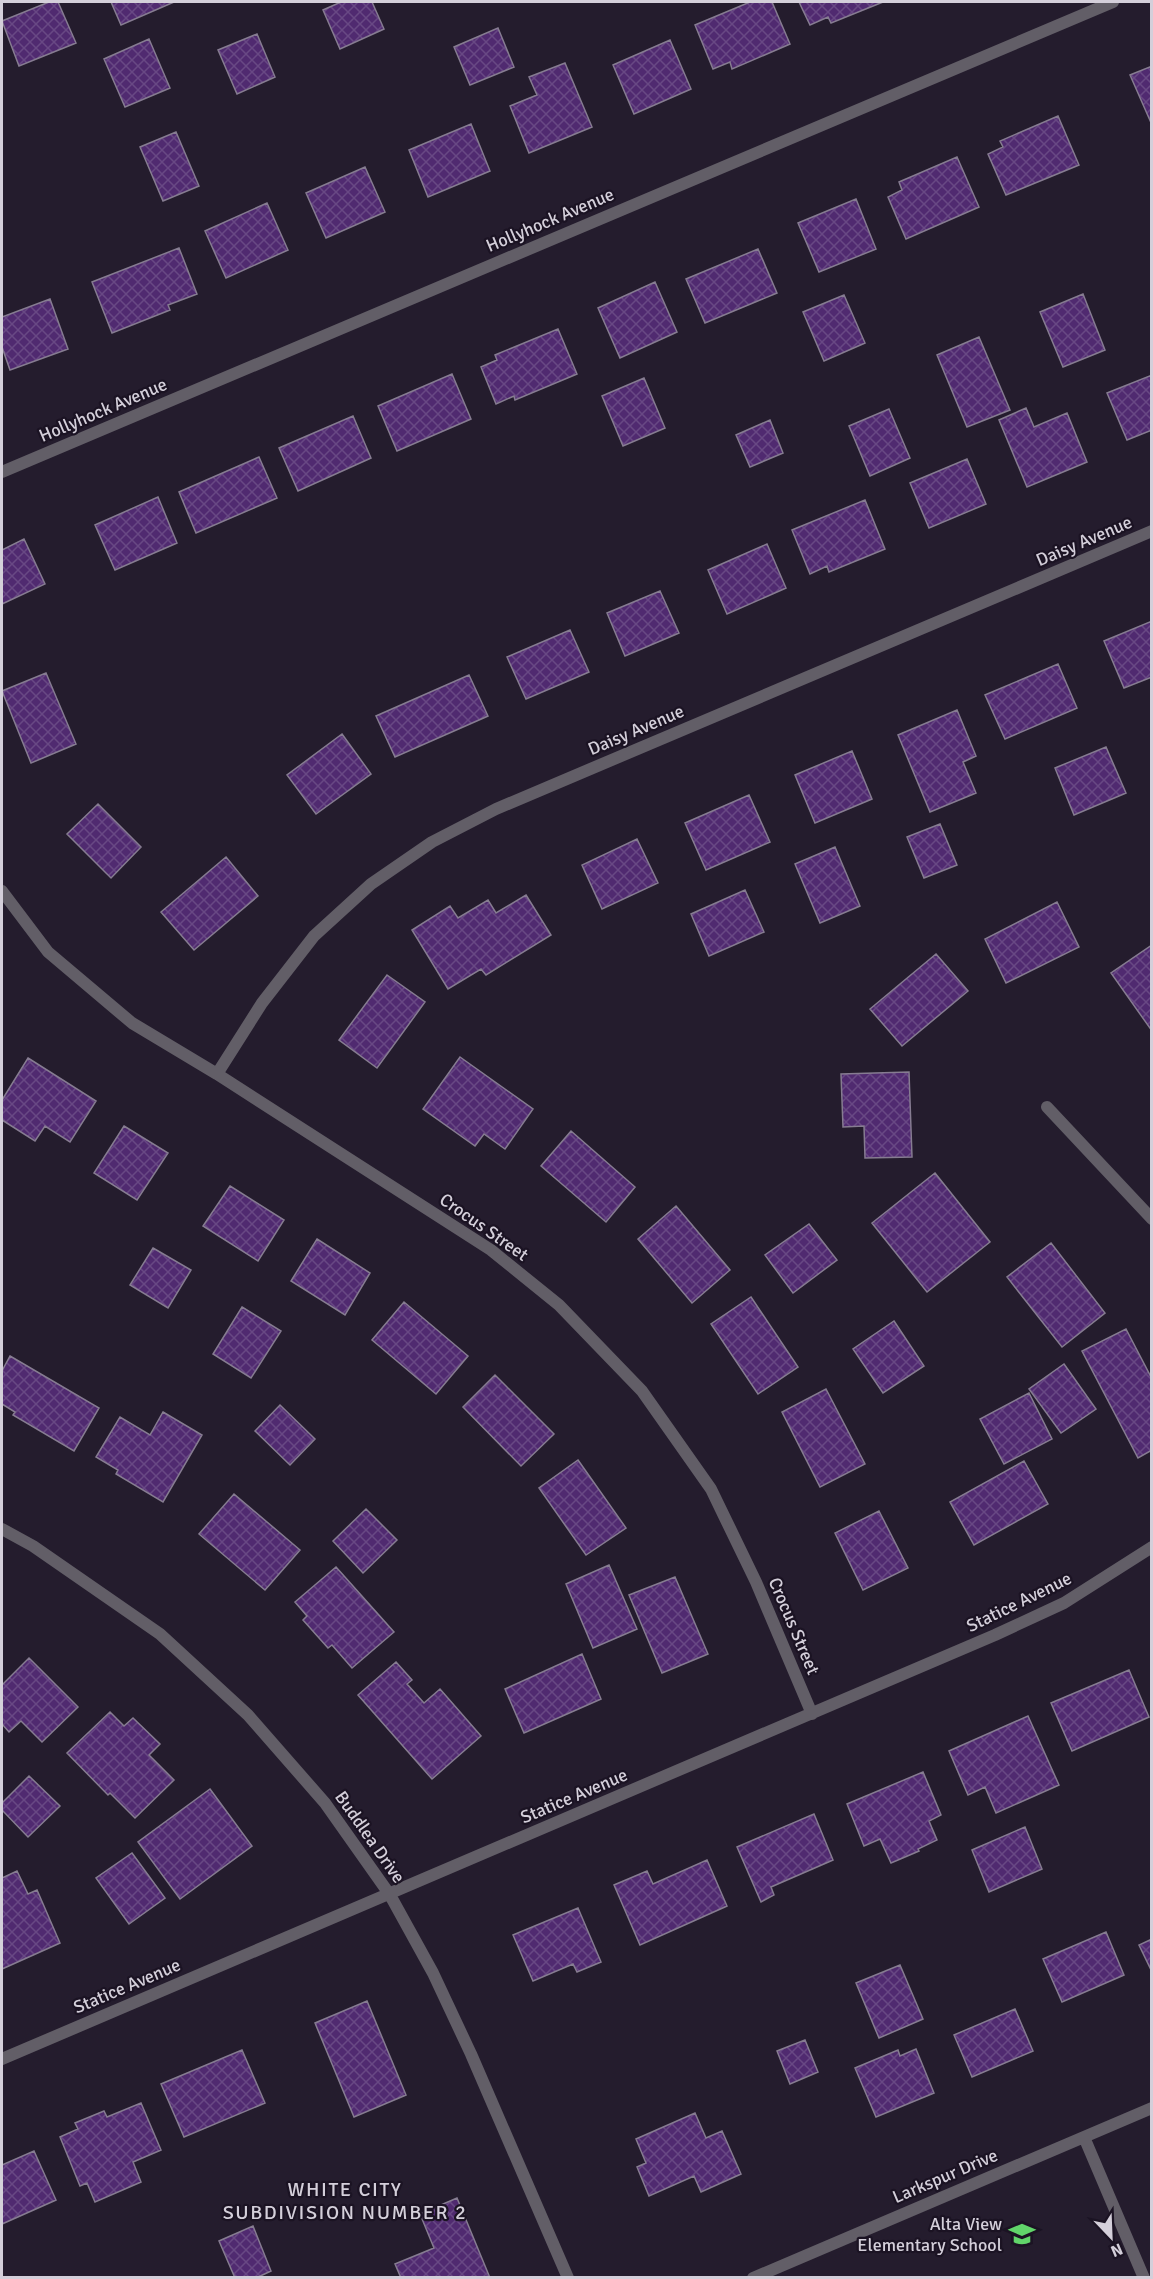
<svg xmlns="http://www.w3.org/2000/svg" width="1153" height="2279" viewBox="0 0 1153 2279" font-family="Signika,sans-serif">
  <style>
    .building { fill: url(#building-cross-hatch); stroke: #867c91; stroke-width: 1.5 }
    .lines { fill: none; stroke-linecap: round; stroke-linejoin: round }
    .minor { stroke: #625e67; stroke-width: 12 }
    .labels { text-anchor: middle; dominant-baseline: central; stroke-width: 4.5; stroke-linejoin: round; paint-order: stroke }
    .street-label { font-size: 18px; fill: #d4cfda; stroke: #1b1323 }
    .poi-label { font-size: 18px; fill: #d4cfda; stroke: #1b1323; text-anchor: end }
    .neighbourhood-label { font-size: 20px; letter-spacing: 1.5px; fill: #d4cfda; stroke: #1b1323 }
  </style>
  <defs>
    <pattern id="building-cross-hatch" width="8" height="8" patternUnits="userSpaceOnUse" patternTransform="scale(1.5)"><rect width="8" height="8" fill="#502a70"/><path d="M0 0l8 8M0 8l8-8" fill="none" stroke="#684884"/></pattern>
  </defs>
  <rect width="100%" height="100%" fill="#241c2d"/>
  <path class="building" d="M49 2H58L76 43 19 66 2 21Z
    M111 2H174L121 25Z
    M341 2H372L384 29 340 49 323 10Z
    M750 2H772L790 44 732 69 730 62 713 69 695 25Z
    M799 2H883L831 23 828 17 810 25Z
    M498 28 514 67 470 85 454 47Z
    M257 34 275 77 237 94 218 50Z
    M149 39 170 88 125 107 104 59Z
    M670 40 691 89 634 114 613 65Z
    M565 63 592 127 529 153 510 106 537 95 529 77Z
    M1152 66V125L1130 75Z
    M1058 116 1079 165 1006 195 988 154 1003 147 1000 141Z
    M471 124 490 171 428 197 409 150Z
    M176 132 199 186 163 201 140 147Z
    M957 157 979 207 906 239 888 197 902 190 899 182Z
    M365 167 385 212 326 238 306 193Z
    M856 199 876 249 819 272 798 223Z
    M267 203 288 250 226 278 205 231Z
    M179 248 197 294 168 305 170 310 112 333 92 282Z
    M758 249 777 293 705 323 686 279Z
    M655 282 677 332 620 358 598 308Z
    M1083 294 1105 350 1063 367 1040 312Z
    M844 295 865 343 824 361 803 312Z
    M50 299 68 349 10 370 2 347V317Z
    M558 329 577 374 515 400 514 396 496 404 481 367 497 360 495 355Z
    M979 337 1010 410 967 427 937 355Z
    M452 374 471 419 397 451 378 406Z
    M1152 375V430L1127 440 1107 393Z
    M644 378 665 428 623 446 602 396Z
    M1026 408 1034 427 1067 413 1087 462 1027 487 999 420Z
    M889 409 910 458 870 476 849 426Z
    M353 416 371 458 298 491 279 448Z
    M770 420 783 453 750 467 736 435Z
    M259 457 277 498 196 533 179 492Z
    M967 459 986 504 929 528 910 483Z
    M158 497 177 543 115 570 95 525Z
    M865 500 885 549 829 572 827 566 810 574 792 530Z
    M24 539 45 584 2 604V550Z
    M767 544 786 588 727 614 708 570Z
    M660 591 679 633 625 656 607 613Z
    M1152 621V677L1124 688 1104 641Z
    M570 630 589 672 526 699 507 657Z
    M1058 664 1077 708 1005 739 985 695Z
    M46 673 76 744 31 763 2 691Z
    M469 675 488 716 395 757 376 716Z
    M957 710 976 756 963 762 976 793 930 812 898 735Z
    M342 734 371 774 316 814 287 775Z
    M1106 747 1126 793 1074 815 1055 768Z
    M852 751 872 799 815 823 795 775Z
    M749 795 770 842 706 870 685 823Z
    M98 804 141 847 111 878 67 834Z
    M940 824 957 865 924 878 907 837Z
    M637 839 658 883 602 909 582 865Z
    M835 847 860 906 820 923 795 864Z
    M226 857 258 896 194 950 161 912Z
    M745 890 764 932 709 956 691 914Z
    M526 895 551 935 486 975 481 969 448 989 412 930 450 906 458 918 488 900 496 913Z
    M1057 902 1079 947 1006 983 985 939Z
    M1152 945V1031L1111 973Z
    M936 954 968 991 902 1046 870 1009Z
    M387 975 425 1002 377 1068 339 1040Z
    M460 1057 533 1109 505 1149 484 1134 475 1146 423 1109Z
    M28 1058 96 1101 70 1142 45 1126 35 1141 2 1120V1100Z
    M909 1072 912 1157 865 1158 864 1126 843 1127 841 1074Z
    M124 1126 168 1153 137 1200 94 1173Z
    M571 1131 635 1187 606 1222 541 1166Z
    M935 1173 990 1242 927 1292 872 1223Z
    M230 1186 284 1220 258 1261 203 1226Z
    M676 1206 730 1270 692 1303 638 1239Z
    M809 1224 837 1260 793 1293 765 1255Z
    M317 1239 370 1273 345 1315 291 1281Z
    M1051 1243 1105 1313 1062 1347 1007 1277Z
    M153 1248 191 1270 168 1308 130 1285Z
    M751 1297 798 1367 758 1394 711 1324Z
    M404 1302 468 1356 436 1394 372 1340Z
    M242 1307 281 1331 251 1378 213 1354Z
    M894 1321 924 1366 883 1393 853 1349Z
    M1126 1329 1152 1379V1450L1138 1458 1082 1351Z
    M10 1356 99 1408 74 1451 13 1415 15 1412 2 1404V1371Z
    M1064 1364 1096 1409 1061 1433 1029 1389Z
    M495 1375 554 1434 521 1466 463 1407Z
    M826 1389 865 1464 820 1487 782 1412Z
    M1029 1393 1052 1439 1004 1464 980 1419Z
    M280 1405 315 1439 290 1465 255 1431Z
    M163 1412 202 1435 163 1502 116 1474 118 1470 96 1457 120 1417 150 1435Z
    M578 1460 626 1528 586 1555 539 1488Z
    M1024 1461 1048 1504 974 1545 950 1502Z
    M234 1494 300 1550 265 1590 199 1534Z
    M366 1509 397 1540 363 1573 333 1541Z
    M879 1511 908 1568 863 1590 835 1533Z
    M609 1565 637 1629 593 1648 566 1584Z
    M336 1567 394 1632 352 1668 332 1645 328 1648 303 1620 307 1616 295 1602Z
    M675 1577 708 1654 662 1673 629 1595Z
    M582 1654 601 1699 524 1733 505 1689Z
    M29 1658 78 1707 42 1742 21 1721 9 1732 2 1724V1685Z
    M396 1662 412 1680 407 1684 424 1703 440 1689 481 1736 432 1779 358 1695Z
    M1129 1670 1149 1717 1072 1751 1051 1703Z
    M110 1712 124 1726 133 1718 160 1744 149 1755 174 1780 135 1818 110 1793 108 1795 67 1753Z
    M1028 1716 1059 1785 996 1813 985 1787 968 1795 949 1751Z
    M923 1772 941 1815 929 1821 937 1840 918 1849 919 1851 891 1863 880 1839 864 1846 847 1804Z
    M29 1776 60 1806 28 1837 2 1810V1803Z
    M210 1789 252 1846 180 1899 138 1842Z
    M814 1814 833 1860 771 1887 774 1895 761 1902 737 1847Z
    M1025 1827 1042 1869 989 1892 972 1850Z
    M132 1853 165 1898 129 1924 96 1878Z
    M707 1860 727 1906 640 1945 614 1885 647 1871 653 1884Z
    M17 1871 28 1894 37 1890 60 1943 2 1969V1878Z
    M578 1908 601 1962 577 1972 573 1964 533 1981 513 1935Z
    M1106 1932 1124 1975 1062 2002 1043 1959Z
    M1152 1939V1972L1139 1945Z
    M900 1965 923 2019 879 2038 856 1983Z
    M367 2001 406 2095 354 2117 315 2023Z
    M1015 2009 1033 2051 972 2077 954 2035Z
    M805 2040 818 2072 790 2084 777 2051Z
    M916 2049 934 2093 876 2117 855 2068 898 2050 900 2056Z
    M242 2050 265 2103 184 2137 161 2084Z
    M141 2103 161 2150 133 2162 141 2182 95 2202 87 2183 80 2186 60 2137 78 2129 75 2123 104 2111 107 2117Z
    M695 2113 706 2138 722 2131 741 2174 701 2192 694 2176 649 2196 637 2167 646 2163 636 2139Z
    M34 2151 56 2200 2 2224V2165Z
    M457 2198 490 2278H401L395 2264 434 2248 420 2214Z
    M253 2226 271 2271 256 2278H235L219 2241Z"/>
  <g class="lines">
    <path class="minor" d="M2 472 1113 2
      M2 891 48 952 132 1023 217 1074 491 1250 559 1305 642 1391 711 1489 756 1582 812 1714
      M217 1074 262 1003 314 936 371 884 432 842 496 809 1152 531
      M1047 1107 1152 1219
      M2 1529 33 1546 160 1634 248 1715 325 1803 390 1895 433 1973 471 2054 568 2278
      M2 2059 995 1635 1064 1603 1152 1547
      M1084 2137 1144 2278
      M753 2278 1152 2108"/>
  </g>
  <defs>
    <g id="school-bare" transform="scale(2.07)"><path d="M0-5L7-2L0 1L-7-2ZM-4 1L0 2.5L4 1V4Q0 6-4 4Z" fill="#61d56a" stroke="#1b1323" stroke-width="2.5" paint-order="stroke"/></g>
  </defs>
  <g fill-rule="evenodd">
    <use href="#school-bare" x="1022" y="2234"/>
  </g>
  <g class="labels">
    <g class="street-label">
      <text transform="translate(550 220) rotate(-23)">Hollyhock Avenue</text>
      <text transform="translate(103 410) rotate(-23)">Hollyhock Avenue</text>
      <text transform="translate(1084 541) rotate(-23)">Daisy Avenue</text>
      <text transform="translate(636 730) rotate(-23)">Daisy Avenue</text>
      <text transform="translate(484 1227) rotate(35)">Crocus Street</text>
      <text transform="translate(1019 1602) rotate(-26)">Statice Avenue</text>
      <text transform="translate(794 1626) rotate(67)">Crocus Street</text>
      <text transform="translate(574 1796) rotate(-23)">Statice Avenue</text>
      <text transform="translate(370 1837) rotate(55)">Buddlea Drive</text>
      <text transform="translate(127 1986) rotate(-23)">Statice Avenue</text>
      <text transform="translate(945 2176) rotate(-23)">Larkspur Drive</text>
    </g>
    <g class="poi-label">
      <text x="1002" y="2224">Alta View<tspan x="1002" dy="21">Elementary School</tspan></text>
    </g>
    <g class="neighbourhood-label">
      <text x="345" y="2189">WHITE CITY<tspan x="345" dy="23">SUBDIVISION NUMBER 2</tspan></text>
    </g>
  </g>
  <rect width="1153" height="2279" fill="none" stroke="#d4cfda" stroke-width="6"/>
  <g transform="translate(1111 2237) rotate(157)" stroke="#1b1323" stroke-width="4.5" paint-order="stroke">
  <path d="M0-4.5L10 22L0 15L-10 22Z" fill="#d4cfda"/>
  <text y="-9" font-size="16" font-weight="bold" text-anchor="middle" fill="#d4cfda">N</text>
  </g>
</svg>
